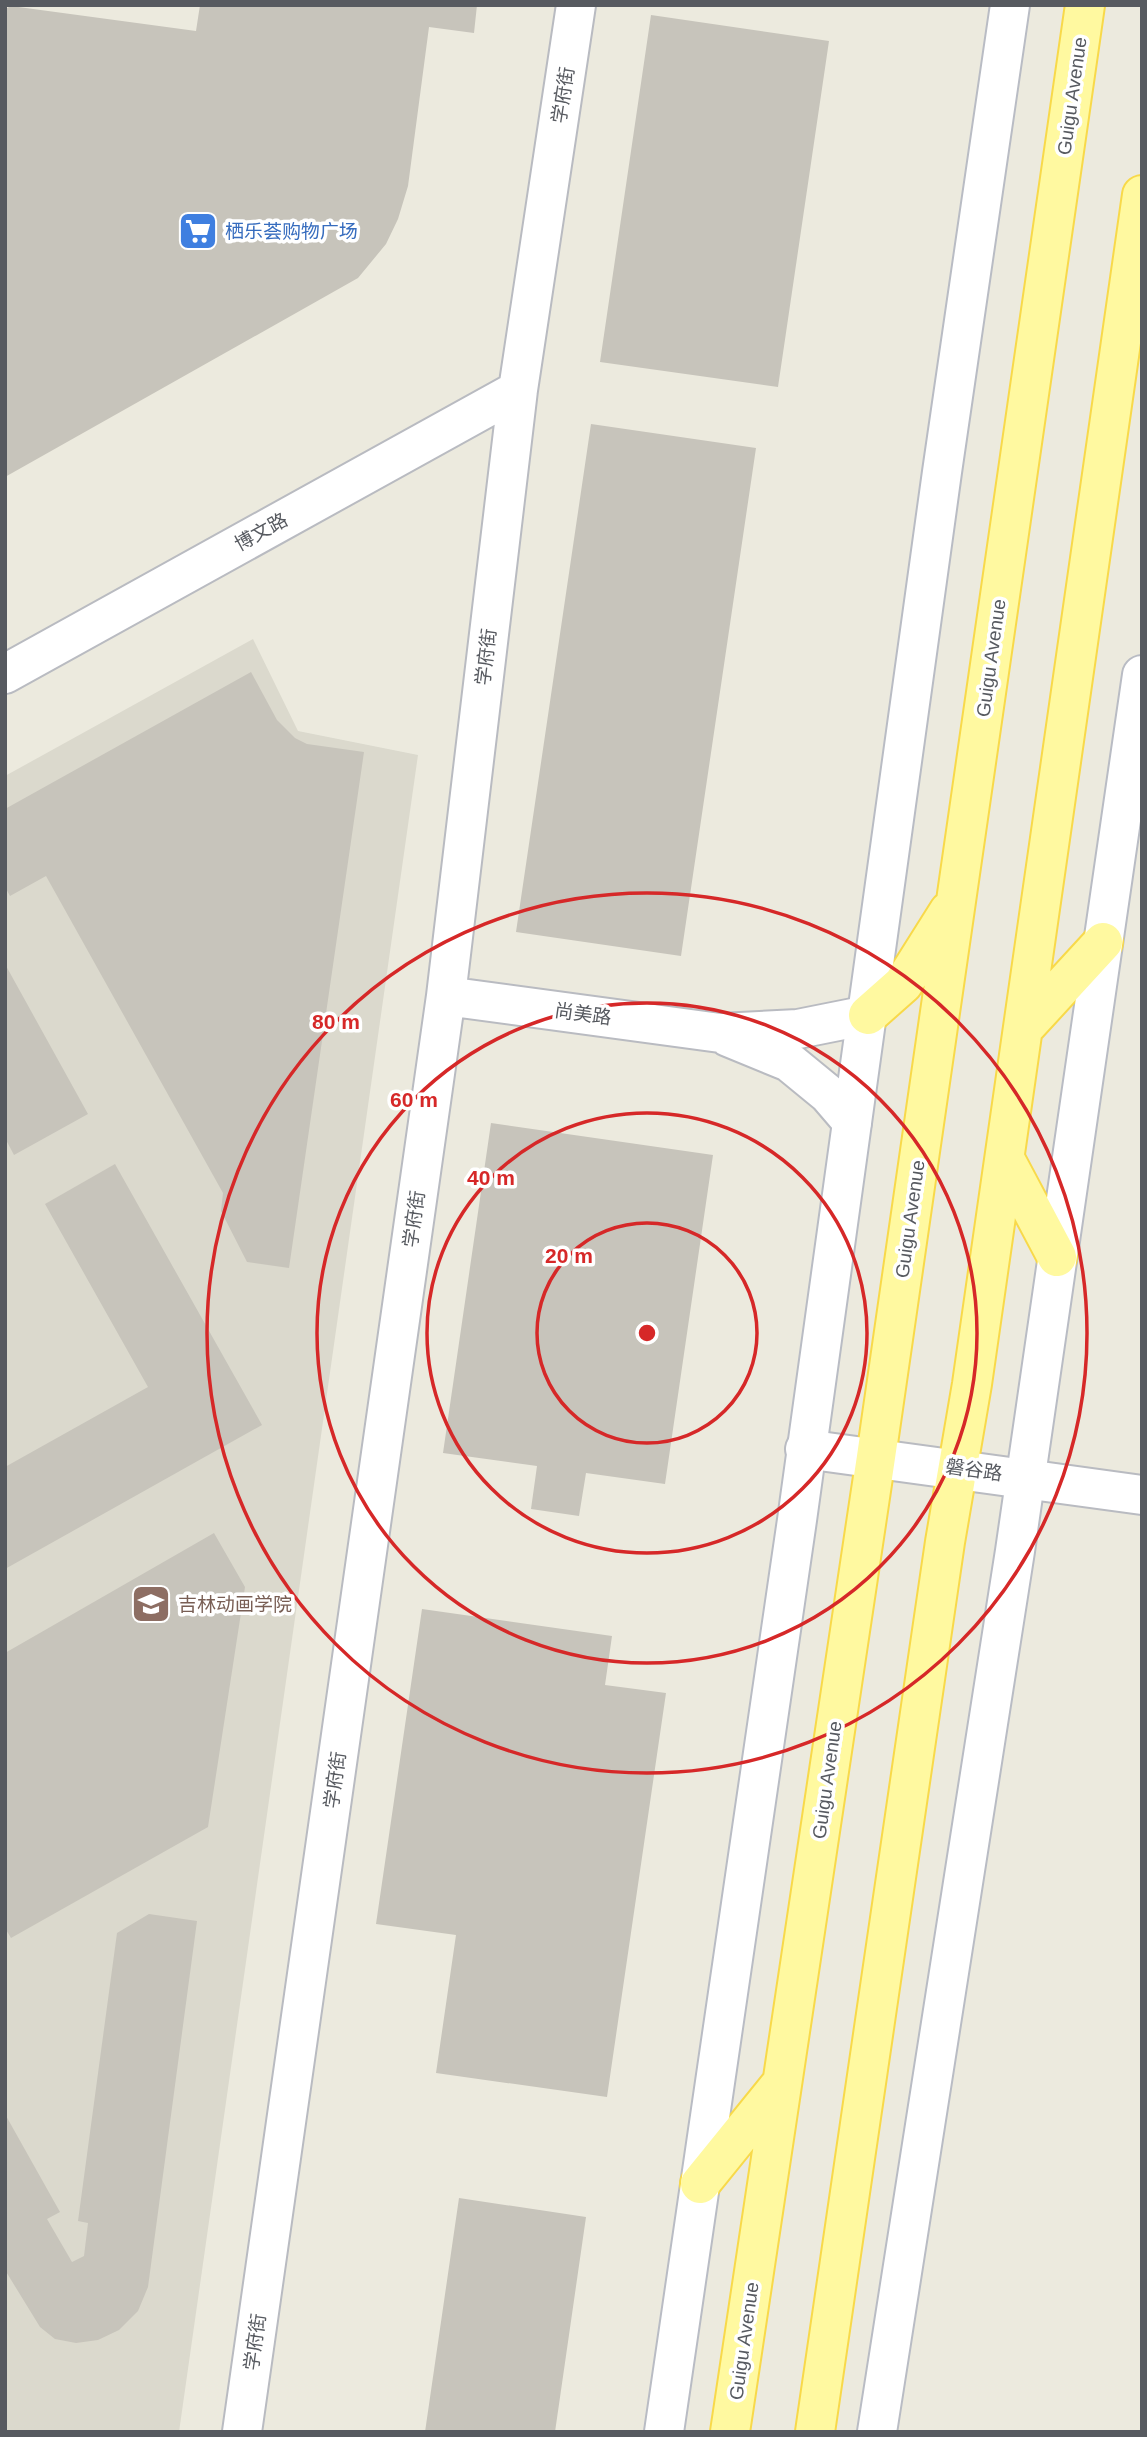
<svg xmlns="http://www.w3.org/2000/svg" width="1147" height="2437" viewBox="0 0 1147 2437" font-family="Helvetica,'Noto Sans SC',sans-serif">
  <style>
    .education { fill: #dbd9cd }
    .building { fill: #c7c4bb }
    .lines { fill: none; stroke-linecap: round; stroke-linejoin: round }
    .tertiary-casing { stroke: #b9bbc1; stroke-width: 42 }
    .secondary-casing { stroke: #b9bcc4; stroke-width: 42 }
    .primary-casing { stroke: #f8d94a; stroke-width: 42 }
    .tertiary { stroke: #fff; stroke-width: 38 }
    .secondary { stroke: #fff; stroke-width: 38 }
    .primary { stroke: #fff9a0; stroke-width: 38 }
    .ring { fill: none; stroke: #d62828; stroke-width: 3.5 }
    .labels { text-anchor: middle; dominant-baseline: central; stroke-width: 7; stroke-linejoin: round; paint-order: stroke }
    .street-label { font-size: 19px; fill: #575a60; stroke: #fff }
    .shop-label { font-size: 19px; fill: #366cbe; stroke: #fff; text-anchor: start }
    .education-label { font-size: 19px; fill: #785e54; stroke: #fff; text-anchor: start }
    .centre { fill: #d62828; stroke: #fff; stroke-width: 3.5 }
    .ring-label { font-size: 21px; text-anchor: middle; font-weight: bold; fill: #d62828; stroke: #fff; stroke-width: 7; stroke-linejoin: round; paint-order: stroke }
  </style>
  <rect width="100%" height="100%" fill="#eceade"/>
  <path class="education" d="M253 639 298 731 418 755 179 2432H5V776Z"/>
  <path class="building" d="M200 5H477L474 33 429 27 408 186 398 219 386 244 358 278 5 477V9L11 6 196 31Z
    M651 15 829 41 778 387 600 362Z
    M591 424 756 448 681 956 516 932Z
    M251 672 277 720 295 738 307 744 364 752 289 1268 247 1262 221 1211 223 1193 46 876 10 896 5 887V809Z
    M5 964 88 1114 14 1155 5 1138Z
    M491 1123 713 1155 665 1484 586 1473 579 1516 531 1509 537 1466 443 1453Z
    M115 1164 262 1425 5 1569V1467L148 1387 45 1204Z
    M214 1533 245 1587 208 1827 11 1938 5 1928V1653Z
    M422 1609 612 1636 605 1685 666 1693 607 2097 436 2073 456 1935 376 1924Z
    M149 1914 197 1921 148 2287 138 2311 119 2330 98 2340 76 2343 55 2339 40 2327 5 2270V2114L60 2212 47 2219 72 2262 84 2256 88 2223 78 2221 117 1933Z
    M459 2198 586 2217 555 2432H425Z"/>
  <g class="lines">
    <g class="tertiary-casing">
      <path id="tertiary" d="M5 674 518 390
        M446 996 720 1033 798 1029 868 1015
        M728 1037 789 1062 828 1094 852 1122
        M805 1449 1142 1495
        M242 2432 446 996 518 390 576 5"/>
    </g>
    <g class="secondary-casing">
      <path id="secondary" d="M664 2432 797 1520 942 472 1010 5
        M877 2432 1015 1551 1142 675"/>
    </g>
    <g class="primary-casing">
      <path id="primary" d="M868 1015 903 984 949 911
        M1023 1029 1103 942
        M1005 1159 1057 1257
        M700 2184 781 2084
        M730 2432 876 1457 1085 5
        M815 2432 945 1542 972 1384 1142 195"/>
    </g>
    <use href="#tertiary" class="tertiary"/>
    <use href="#secondary" class="secondary"/>
    <use href="#primary" class="primary"/>
  </g>
  <g class="ring">
    <circle cx="647" cy="1333" r="110"/>
    <circle cx="647" cy="1333" r="220"/>
    <circle cx="647" cy="1333" r="330"/>
    <circle cx="647" cy="1333" r="440"/>
  </g>
  <defs>
    <g id="supermarket-square" transform="scale(2.0125)"><rect x="-9" y="-9" width="18" height="18" rx="4" fill="#3f7fe0" stroke="#fff"/><path d="M-6-5.5h2.5l.6 2H6L4.5 2H-2.5L-4.4-4H-6ZM-1.5 3.2a1.3 1.3 0 1 0 .1 0ZM3 3.2a1.3 1.3 0 1 0 .1 0Z" fill="#fff"/></g>
    <g id="university-square" transform="scale(2.0125)"><rect x="-9" y="-9" width="18" height="18" rx="4" fill="#8d6e63" stroke="#fff"/><path d="M0-5L7-2L0 1L-7-2ZM-4 1L0 2.5L4 1V4Q0 6-4 4Z" fill="#fff"/></g>
  </defs>
  <g fill-rule="evenodd">
    <use href="#supermarket-square" x="198" y="231"/>
    <use href="#university-square" x="151" y="1604"/>
  </g>
  <g class="labels">
    <g class="street-label">
      <text transform="translate(563 95) rotate(-81)">学府街</text>
      <text transform="translate(1072 96) rotate(-82)">Guigu Avenue</text>
      <text transform="translate(261 532) rotate(-29)">博文路</text>
      <text transform="translate(486 657) rotate(-83)">学府街</text>
      <text transform="translate(991 658) rotate(-82)">Guigu Avenue</text>
      <text transform="translate(583 1014) rotate(8)">尚美路</text>
      <text transform="translate(414 1219) rotate(-82)">学府街</text>
      <text transform="translate(910 1219) rotate(-82)">Guigu Avenue</text>
      <text transform="translate(974 1470) rotate(8)">磐谷路</text>
      <text transform="translate(335 1780) rotate(-82)">学府街</text>
      <text transform="translate(827 1780) rotate(-82)">Guigu Avenue</text>
      <text transform="translate(744 2341) rotate(-82)">Guigu Avenue</text>
      <text transform="translate(255 2342) rotate(-82)">学府街</text>
    </g>
    <g class="shop-label">
      <text x="225" y="231">栖乐荟购物广场</text>
    </g>
    <g class="education-label">
      <text x="178" y="1604">吉林动画学院</text>
    </g>
  </g>
  <circle cx="647" cy="1333" r="10" class="centre"/>
  <g class="ring-label">
    <text x="336" y="1029">80 m</text>
    <text x="414" y="1107">60 m</text>
    <text x="491" y="1185">40 m</text>
    <text x="569" y="1263">20 m</text>
  </g>
  <rect width="1147" height="2437" fill="none" stroke="#575a60" stroke-width="14"/>
</svg>
